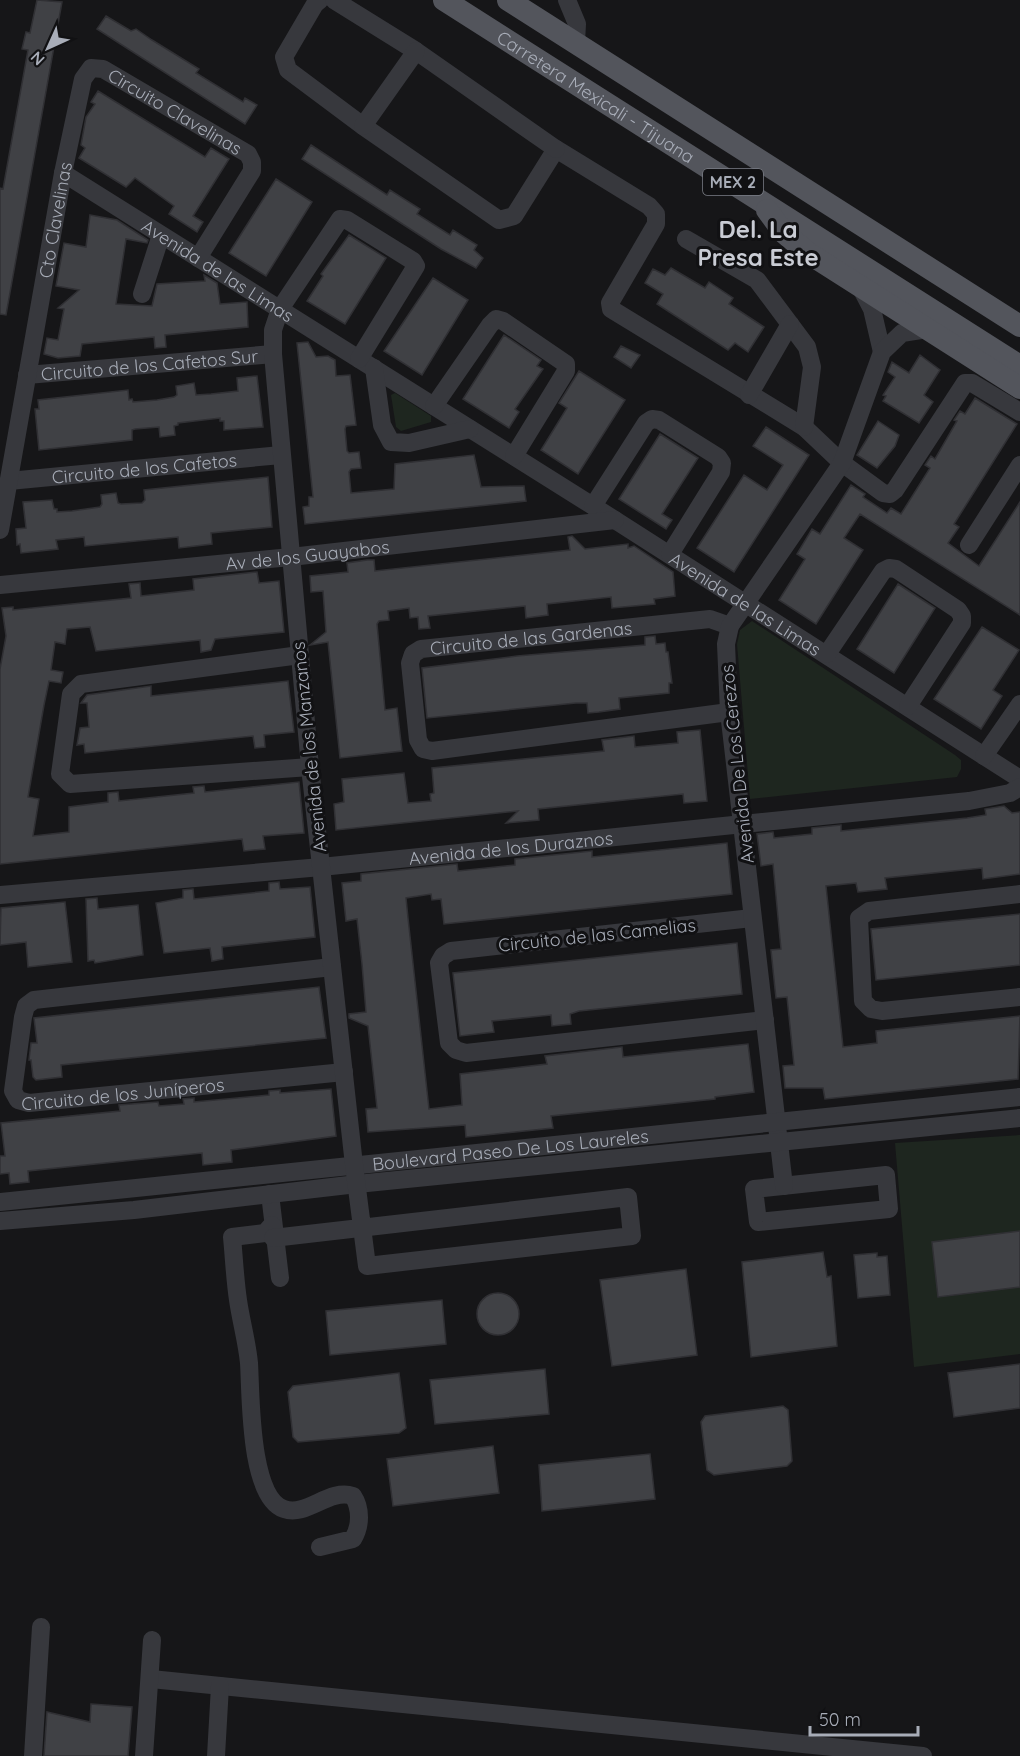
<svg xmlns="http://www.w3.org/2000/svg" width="1020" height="1756" viewBox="0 0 1020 1756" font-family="Quicksand,sans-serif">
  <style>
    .green { fill: #1e261f }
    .building { fill: #404145; stroke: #303034; stroke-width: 1.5 }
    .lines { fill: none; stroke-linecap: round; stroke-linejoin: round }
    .minor { stroke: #37383d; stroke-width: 18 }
    .major { stroke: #53555c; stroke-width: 22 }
    .labels { text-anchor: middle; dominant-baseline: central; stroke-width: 6; stroke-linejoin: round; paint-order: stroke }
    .shield { fill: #111113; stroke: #7b7e86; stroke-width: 1.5 }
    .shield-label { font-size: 16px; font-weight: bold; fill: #a8adb8 }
    .street-label { font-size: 18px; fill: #a8adb8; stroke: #111113 }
    .district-label { font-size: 24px; font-weight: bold; fill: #c9ccd4; stroke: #111113 }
  </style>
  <rect width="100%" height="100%" fill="#161618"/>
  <path class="green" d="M395 393 431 416V422L401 431 396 427 391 395Z
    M752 621 955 755 961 760V769L957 777 750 799 737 644 740 630Z
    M1020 1135V1354L914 1367 895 1143Z"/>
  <path class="building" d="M37 0 62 2 6 315 0 314V188L3 189 26 61 28 50 22 49 26 32 30 33Z
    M106 16 131 31 136 29 152 40 199 69 196 73 243 102 245 98 257 105 245 124 97 29Z
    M98 91 205 157 211 148 229 159 193 216 203 222 197 232 169 214 174 206 135 178 126 187 79 158 85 148 81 145 86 117 95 104 91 102Z
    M311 145 387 195 390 190 420 209 417 214 450 235 453 230 477 245 474 250 483 258 476 268 441 249 302 159Z
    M276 179 312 202 266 276 229 253Z
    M90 215 117 220 148 240 147 243 126 239 116 304 152 306 157 284 205 281 204 275 217 283 220 304 247 302 248 327 165 335 166 347 155 348 154 337 82 344 80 356 58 358 44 354 47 338 58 340 64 309 58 308 79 290 56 286 64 243 86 247Z
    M349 235 386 258 345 324 307 301 323 276 321 274Z
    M671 268 705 288 709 282 733 298 729 304 764 327 748 352 735 343 728 350 657 304 663 294 645 283 653 269 665 275Z
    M433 278 468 300 422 375 384 351Z
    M504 335 541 360 537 366 543 369 515 409 519 412 509 428 463 399Z
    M308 342 316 357 328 356 335 360 336 376 350 375 356 425 346 426 345 429 347 451 349 453 359 452 361 468 351 469 349 472 351 493 394 489 395 464 474 455 481 487 524 486 526 501 305 524 303 507 309 506V497H313L297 343Z
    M621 346 640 355 631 368 614 357Z
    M920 355 940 370 924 395 933 402 919 423 883 401 886 396 883 395 895 377 888 372 892 362 909 373Z
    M579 371 625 400 578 474 541 450 567 408 559 403Z
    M257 376 263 427 224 430V421H220V418L178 423V425L174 426 175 435 160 437 159 427 135 429 132 430V440L39 450 35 409H39L38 400 128 390 129 400 132 399 133 402 157 400 174 397 177 395 176 386 194 383 196 395 211 394 238 391 237 378Z
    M975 398 1017 424 954 524 959 527 948 543 979 566 1020 502V615L860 514 844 538 863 550 816 624 779 600 805 559 797 554 812 529 820 534 851 485 865 494 863 497 887 513 891 508 901 514 930 468 925 465 931 456 935 459 957 421 954 420 960 411 965 414Z
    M878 421 899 435 895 446 877 468 857 455Z
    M766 427 809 455 734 572 697 548 744 475 767 490 783 465 753 446Z
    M660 434 698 458 662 514 672 520 666 529 619 499Z
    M268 477 272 527 211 533 212 544 179 548 178 537 85 546 84 537 56 540 58 549 21 553 20 544 17 545 16 529 26 528 23 502 52 500 54 509H57V512L72 511 100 507 102 504 101 495 116 493 118 503 121 504 142 503 145 500 144 490Z
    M572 536 585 549 628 544V548L634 546 673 572 675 596 654 599 655 604 612 608 611 597 547 604 548 615 526 618 525 606 428 616 430 628 419 629 418 617 410 618 409 608 388 611 389 620 379 621 377 624 385 710 397 708 402 751 340 758 328 642 310 645 326 632 323 591 311 592 310 576 348 572 347 563 367 560H374L375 571 570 550 568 537Z
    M257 572 259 583 279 581 284 632 215 639 211 650 201 652 200 640 96 651 90 627 67 629 65 644 55 642 51 670 63 672 61 683 49 681 44 705 28 797 39 799 33 836 69 832V807L108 802V793L118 792 119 801 194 793 193 787 204 786 205 792 299 782 304 833 263 836 265 849 244 851 242 839 0 864V669L6 636 2 608 13 607V610L131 598 129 584 140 583 141 596 194 590 193 579Z
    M898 584 935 608 894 673 857 649Z
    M982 627 1019 650 993 690 1002 696 981 729 934 699Z
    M655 636 656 644 665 643 666 652H668L672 683H669V693L619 698 620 709 599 712 588 713 587 703H576L427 718 422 668 517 656 645 645V637Z
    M288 681 294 732 264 735 265 747 255 748 253 736 85 753 84 744 77 745 80 728 89 727 87 703H81L87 695 151 686V696Z
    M700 730 707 801 684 803 683 794 538 809 539 820 506 823 518 811 336 830 334 804 344 802 342 779 404 773 408 803 431 801 430 794 434 793 432 768 604 751 602 740 634 736 635 747 678 743 677 732Z
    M1004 806 1012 813 1020 812V874L983 879 982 868 885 878 887 889 858 892 856 883 826 886 843 1047 877 1043 876 1031 1020 1016 1018 1079 825 1099 823 1088H785L783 1066 794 1065 787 997 776 998 775 989 771 950 781 949 773 864 761 866 757 834 773 832 774 838 812 834V828L841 825V831L967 818 986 815 985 809Z
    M727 843 732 894 444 924 441 899 432 900 431 894 406 898 408 918 429 1109 462 1105 460 1074 547 1064 545 1056 622 1047 623 1057 748 1044 754 1092 715 1097V1099L551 1116 553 1128 486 1135 466 1137 465 1125 368 1132 366 1109 377 1108 368 1026 349 1018V1014L366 1012 362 964 357 919 346 921 342 883 361 881V874L457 864 458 871 515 865V859L592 851V857Z
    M279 882 280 889 310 887 315 937 222 947 223 959 212 961 210 948 164 953 156 903 183 898V890L193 889 194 899 269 891V883Z
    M97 898 98 909 138 905 143 955 95 963 94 960 88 961 86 899Z
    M65 902 72 962 28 967 26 942 0 945 1 908Z
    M1020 914V965L876 980 871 929Z
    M737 943 742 994 579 1011 570 1014 571 1024 561 1025 552 1026 551 1015 492 1021 494 1032 460 1036 453 973Z
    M319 987 326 1038 61 1065 62 1077 36 1080 33 1077 31 1060H29L31 1043H37L34 1018Z
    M331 1089 336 1136 231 1150 232 1162 203 1165 202 1153 28 1171 29 1182 10 1184 9 1173 0 1174V1156H5L1 1123 120 1111 119 1105 158 1102 159 1106 184 1104 183 1099 194 1098V1102L269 1095V1091L280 1090V1093Z
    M1020 1231V1287L938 1297 932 1242Z
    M823 1252 827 1277 831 1276 837 1346 751 1357 742 1262Z
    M877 1253V1257L887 1256 890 1295 858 1298 854 1255Z
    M686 1269 697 1355 612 1366 600 1280Z
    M477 1314a21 21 0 1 1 42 0a21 21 0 1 1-42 0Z
    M442 1300 446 1344 330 1355 326 1311Z
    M1020 1364V1408L954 1417 948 1373Z
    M545 1369 549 1414 435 1424 430 1380Z
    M399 1373 406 1428 399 1433 298 1442 293 1437 288 1392 293 1386Z
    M783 1406 788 1410 792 1461 787 1466 714 1475 707 1470 701 1422 705 1416Z
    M493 1446 499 1493 393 1506 387 1459Z
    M650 1454 655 1499 542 1511 539 1465Z
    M91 1704 132 1707 128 1756H44L47 1712 90 1722Z"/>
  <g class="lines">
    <g class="minor">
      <path d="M320 0 315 4 284 57 288 70 363 126 499 220 514 216 556 149 649 206 656 214V224L610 303 611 309 804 427 842 463 883 493 890 494 895 490 965 383H972L1020 412"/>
      <path d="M334 0 416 51 556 149"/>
      <path d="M567 0 577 24 576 42"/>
      <path d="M363 126 416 51"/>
      <path id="s1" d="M63 173 593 506 1020 779"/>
      <path d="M686 239 757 280 807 347 812 367 804 427"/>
      <path d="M861 288 872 309 882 352"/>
      <path d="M142 294 161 235"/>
      <path d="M374 368 382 425 391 442 409 443 470 429"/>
      <path id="s2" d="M27 375 273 354"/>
      <path d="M749 395 790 324"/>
      <path d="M434 406 490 325 496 319 503 321 566 364V371L514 456"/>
      <path id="s3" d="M9 481 281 455"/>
      <path d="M593 506 646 423 652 419 659 420 718 457 722 463 721 472 670 554"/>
      <path id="s4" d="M0 530 63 173 83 79 91 68 103 69 248 154 252 162V171L198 258"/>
      <path d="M969 545 1020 465"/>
      <path id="s5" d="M0 585 291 557 615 520"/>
      <path d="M827 654 883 571 889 568 896 569 958 610 962 616V623L908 706"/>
      <path d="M300 655 81 684 71 694 60 774 70 784 310 767"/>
      <path id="s6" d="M729 712 432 751 423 749 418 740 410 663 413 654 421 649 710 619 730 626"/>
      <path d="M984 756 1020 704"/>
      <path d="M1020 894 869 911 859 918 863 1001 871 1009 882 1011 1020 997"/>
      <path id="s7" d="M0 895 321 867 969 801 1010 793 1020 787"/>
      <path d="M752 918 451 951 443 956 439 963 449 1043 456 1050 466 1053 765 1020"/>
      <path id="s8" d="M332 967 34 1000 26 1006 23 1017 13 1091 18 1100 29 1103 344 1072"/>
      <path d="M886 1175 889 1209 758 1222 754 1189Z"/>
      <path d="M784 1186 729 712 726 644 730 626 842 463 882 352 902 333 927 329"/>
      <path d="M270 1194 280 1278"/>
      <path id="s9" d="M0 1202 1020 1097"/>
      <path d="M0 1221 134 1210 357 1184 1020 1118"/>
      <path d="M272 1225 265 1233 232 1237C234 1258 235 1280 238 1300 241 1321 247 1342 249 1363 251 1394 249 1497 284 1509 307 1517 329 1488 353 1496 361 1508 361 1526 353 1539L320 1547"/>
      <path d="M273 1238C392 1224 510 1211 628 1197L632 1236 367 1266 354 1165 310 767 273 354V330L280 309 340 219 347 220 413 261 416 266 359 359"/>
      <path d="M151 1679 923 1756"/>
      <path d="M33 1756 41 1627"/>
      <path d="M144 1756 152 1640"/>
      <path d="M216 1756 220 1686"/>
    </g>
    <g class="major">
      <path id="s10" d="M444 0 1020 366"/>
      <path d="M508 0 1020 326"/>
      <path d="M767 210 783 232 808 253 1020 388"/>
    </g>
  </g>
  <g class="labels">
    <rect class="shield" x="703" y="169" width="60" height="26" rx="4.5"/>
    <g class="shield-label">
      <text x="733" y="182">MEX 2</text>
    </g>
    <g class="street-label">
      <text stroke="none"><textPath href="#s10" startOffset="180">Carretera Mexicali - Tijuana</textPath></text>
      <text stroke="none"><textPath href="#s4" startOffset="568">Circuito Clavelinas</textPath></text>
      <text stroke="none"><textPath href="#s4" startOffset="315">Cto Clavelinas</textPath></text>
      <text stroke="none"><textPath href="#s1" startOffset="183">Avenida de las Limas</textPath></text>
      <text stroke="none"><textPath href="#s2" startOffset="123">Circuito de los Cafetos Sur</textPath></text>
      <text stroke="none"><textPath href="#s3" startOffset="136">Circuito de los Cafetos</textPath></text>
      <text stroke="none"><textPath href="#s5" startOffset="309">Av de los Guayabos</textPath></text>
      <text stroke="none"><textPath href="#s1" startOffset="807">Avenida de las Limas</textPath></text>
      <text stroke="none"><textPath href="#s6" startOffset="526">Circuito de las Gardenas</textPath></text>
      <text transform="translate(309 747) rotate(-96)">Avenida de los Manzanos</text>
      <text transform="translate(737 764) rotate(-96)">Avenida De Los Cerezos</text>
      <text stroke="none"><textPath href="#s7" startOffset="513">Avenida de los Duraznos</textPath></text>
      <text transform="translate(597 935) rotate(-6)">Circuito de las Camelias</text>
      <text stroke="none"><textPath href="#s8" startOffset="512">Circuito de los Juníperos</textPath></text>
      <text stroke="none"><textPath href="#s9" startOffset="513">Boulevard Paseo De Los Laureles</textPath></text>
    </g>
    <g class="district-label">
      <text x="758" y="229">Del. La<tspan x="758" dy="28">Presa Este</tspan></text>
    </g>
  </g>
  <g transform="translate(48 48) rotate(225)" stroke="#111113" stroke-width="4.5" paint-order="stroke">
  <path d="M0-4.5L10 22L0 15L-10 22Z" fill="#a8adb8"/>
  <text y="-9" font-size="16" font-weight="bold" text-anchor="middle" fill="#a8adb8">N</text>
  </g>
  <path d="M810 1726v9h108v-9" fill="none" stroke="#a8adb8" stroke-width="3"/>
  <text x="819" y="1726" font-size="18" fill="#a8adb8" stroke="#111113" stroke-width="4.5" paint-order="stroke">50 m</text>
</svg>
